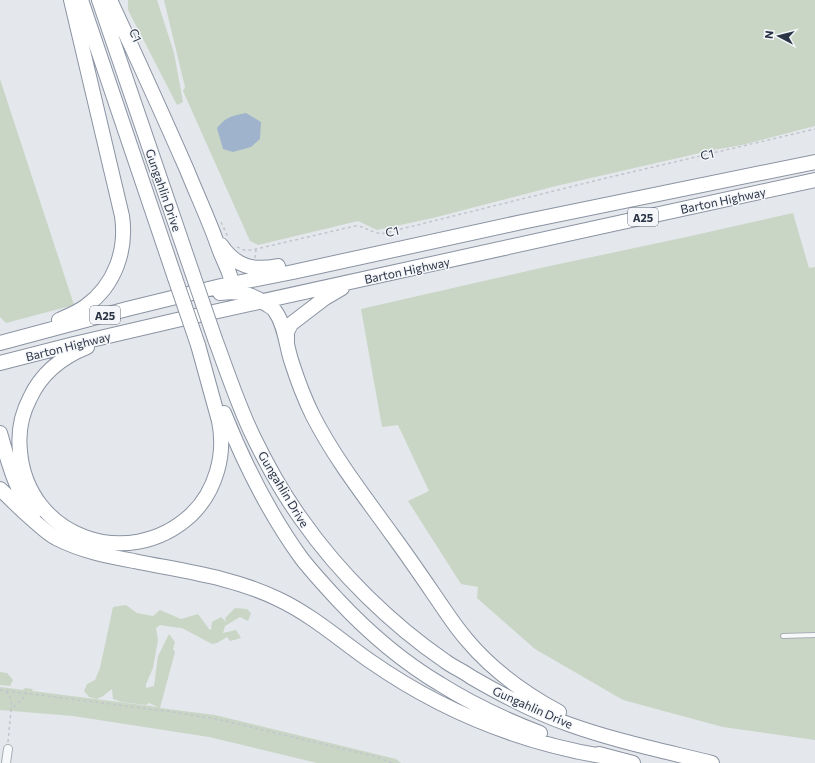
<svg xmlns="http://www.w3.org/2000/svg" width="815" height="763" viewBox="0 0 815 763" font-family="Commissioner,sans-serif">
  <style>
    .green { fill: #c9d6c5 }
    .water { fill: #9fb4cc }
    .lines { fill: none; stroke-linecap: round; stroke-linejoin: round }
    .lane-casing { stroke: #a9aeb7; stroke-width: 6 }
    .street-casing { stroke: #a9aeb7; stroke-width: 10 }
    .highway-casing { stroke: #8b94a3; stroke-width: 16 }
    .path { stroke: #c2c5cb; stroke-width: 1.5; stroke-dasharray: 3 3; stroke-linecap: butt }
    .lane { stroke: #f7f8fa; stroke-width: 4 }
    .street { stroke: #f7f8fa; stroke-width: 8 }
    .highway { stroke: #fff; stroke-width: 14 }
    .highway-bridge-casing { stroke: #8b94a3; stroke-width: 16; stroke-linecap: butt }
    .highway-bridge { stroke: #fff; stroke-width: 14 }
    .labels { text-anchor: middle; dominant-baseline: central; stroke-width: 3; stroke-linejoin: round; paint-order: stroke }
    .shield { fill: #f4f6f9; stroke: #676e7b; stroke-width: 1 }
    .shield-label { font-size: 11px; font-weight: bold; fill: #2b3445 }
    .street-label { font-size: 12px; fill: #2b3445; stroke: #f4f6f9 }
  </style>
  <rect width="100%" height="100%" fill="#e4e7ec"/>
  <path class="green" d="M128 0H157L174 53 183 102 177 105 128 10Z
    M164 0H815V126L742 145 713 150 556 186 433 218 377 230 358 221 258 245 250 241 183 91 185 87Z
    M0 79 74 305 6 323 0 317Z
    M793 213 809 268 815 267V740L723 727 623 700 535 649 477 598 478 587 461 584 408 501 429 491 398 425 382 427 361 309 545 267 691 236Z
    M126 605 137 613 153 616 160 610 181 619 198 614 209 629 211 630 212 622 221 617 226 622 225 618 235 608 247 609 251 613 248 621 240 617 225 626 223 633 236 630 241 638 230 641 227 637 217 643 212 644 182 628 172 627 160 625 156 628 158 640 153 668 146 684V688L154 686 158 656 169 634 175 642 173 649 175 652 160 708 215 715 396 759 401 763H317L209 737 73 716 0 710V687L23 690 25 688 33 689 32 691 158 707 149 703 146 705 122 702 113 699 112 689 103 696 97 699 89 697 84 691 87 684 95 680 100 668 113 607Z
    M0 672 7 673 13 680 10 686 0 685Z"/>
  <path class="water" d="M246 113 261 122 260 139 251 147 233 152 223 149 217 128C227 116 232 116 246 113Z"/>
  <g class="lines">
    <g class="lane-casing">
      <path id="lane" d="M783 636 815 635"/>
    </g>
    <g class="street-casing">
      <path id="street" d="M6 763 8 749"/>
    </g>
    <g class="highway-casing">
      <path id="highway" d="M81 0 175 278
        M99 0 192 272
        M110 0C136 56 162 113 187 170 197 195 209 220 218 246 223 261 233 276 234 292
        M221 245C236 267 253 271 278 266
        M220 293C239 291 251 293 266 304 269 306 273 308 275 311 285 325 286 344 291 360 297 379 304 398 313 416 335 459 365 497 393 536 407 555 420 574 433 593 444 609 454 625 467 640 492 670 524 693 559 712
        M59 320C68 316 78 312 86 306 115 285 127 250 122 216L71 0
        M215 339C227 371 238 405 253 436 267 465 283 494 302 520 339 573 391 624 445 661 453 667 463 671 471 677 502 695 534 712 568 724 615 741 664 751 712 763
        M287 341V332L291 324 325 298 342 288
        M0 343 127 309 221 286 293 272 522 222 815 162
        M87 347C62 357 41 374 30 398 21 415 18 433 20 451 27 537 128 573 191 515 216 491 226 454 219 421L198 345
        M0 363 74 344 177 320 595 228 815 180
        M224 413C244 463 270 515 302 559 313 573 326 587 338 600 367 631 403 662 440 684 472 704 506 720 540 733
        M0 433C8 460 15 491 34 513
        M0 489C11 499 21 510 32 519 40 526 47 533 56 538 81 551 107 556 134 561 182 571 233 577 278 599 312 615 340 640 370 661 443 712 520 743 607 757
        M599 754 633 763"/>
    </g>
    <path class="path" d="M221 222 228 237
      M237 247 244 250H252L355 226C367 226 372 235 385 233L602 179 815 129
      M255 258 256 250
      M0 690 173 712 217 719 373 756 392 763
      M6 691 11 699V710L27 694
      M8 742 11 710"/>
    <use href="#lane" class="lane"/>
    <use href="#street" class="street"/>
    <use href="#highway" class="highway"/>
    <g class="highway-bridge-casing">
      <path id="highway-bridge" d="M192 272 215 339
        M175 278 198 345"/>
    </g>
    <use href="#highway-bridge" class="highway-bridge"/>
  </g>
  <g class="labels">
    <g class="shield">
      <rect x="628" y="208" width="30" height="18" rx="3"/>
      <rect x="90" y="306" width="30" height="18" rx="3"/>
    </g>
    <g class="shield-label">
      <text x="643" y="217">A25</text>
      <text x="105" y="315">A25</text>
    </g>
    <g class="street-label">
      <text transform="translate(136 35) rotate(66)">C1</text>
      <text transform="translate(707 154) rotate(-13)">C1</text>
      <text transform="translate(164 190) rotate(71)">Gungahlin Drive</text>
      <text transform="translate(723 200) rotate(-12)">Barton Highway</text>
      <text transform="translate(392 231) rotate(-13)">C1</text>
      <text transform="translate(407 270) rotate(-12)">Barton Highway</text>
      <text transform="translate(68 346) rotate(-14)">Barton Highway</text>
      <text transform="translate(284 489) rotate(59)">Gungahlin Drive</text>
      <text transform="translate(533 707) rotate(24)">Gungahlin Drive</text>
    </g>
  </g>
  <g transform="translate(779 36) rotate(277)" stroke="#f4f6f9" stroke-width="3" paint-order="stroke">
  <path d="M0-3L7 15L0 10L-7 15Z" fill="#2b3445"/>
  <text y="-6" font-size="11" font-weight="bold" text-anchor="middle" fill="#2b3445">N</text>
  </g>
</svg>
